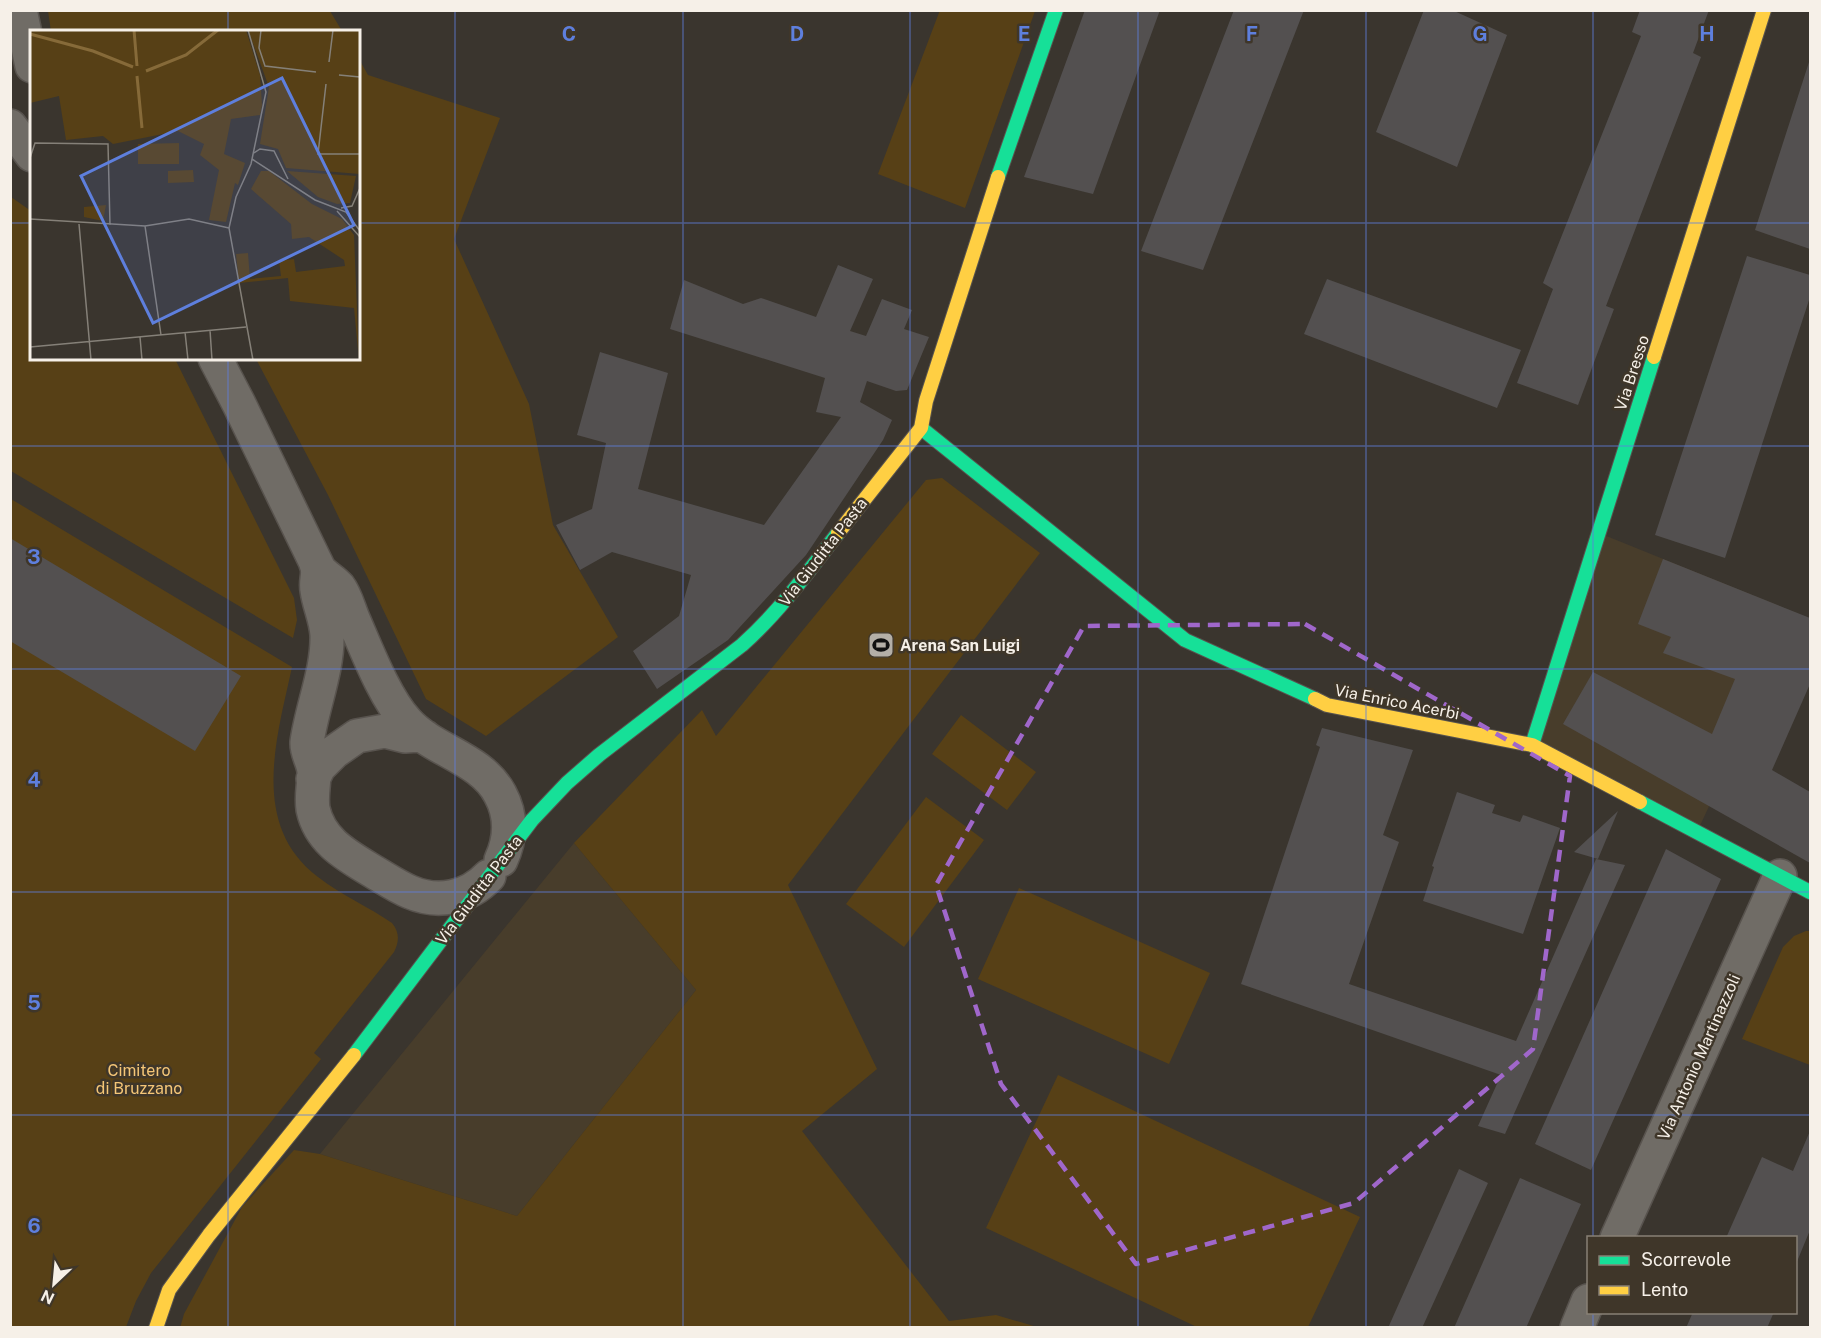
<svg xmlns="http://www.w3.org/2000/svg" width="1821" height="1338" viewBox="0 0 1821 1338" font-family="'Public Sans',sans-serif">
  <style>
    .built { fill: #483d2b }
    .green { fill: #574016 }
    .building { fill: #535050 }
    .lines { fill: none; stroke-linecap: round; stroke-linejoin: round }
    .street-casing { stroke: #58534e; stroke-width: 36 }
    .fast-casing { stroke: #58534e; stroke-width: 16 }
    .slow-casing { stroke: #58534e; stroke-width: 16 }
    .street { stroke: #706c66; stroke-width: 33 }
    .fast { stroke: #16e098; stroke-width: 14 }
    .slow { stroke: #ffcf43; stroke-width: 14 }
    .marked { fill: none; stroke: #a067cb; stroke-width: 4.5; stroke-dasharray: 12 8; stroke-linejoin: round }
    .grid { fill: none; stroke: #5e7fdd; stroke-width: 1.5; stroke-opacity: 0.55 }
    .labels { text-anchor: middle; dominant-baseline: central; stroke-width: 5; stroke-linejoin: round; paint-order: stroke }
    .street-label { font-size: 16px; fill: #f6f0e8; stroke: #3f3629 }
    .poi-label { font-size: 16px; font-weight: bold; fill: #f6f0e8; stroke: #3f3629; text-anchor: start }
    .park-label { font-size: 16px; fill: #f5c677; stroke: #3f3629 }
    .inset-river { fill: none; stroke: #866a39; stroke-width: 3 }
    .inset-road { fill: none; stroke: #858078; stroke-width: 1.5 }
    .view { fill: #5e7fdd; fill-opacity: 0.15; stroke: #5e7fdd; stroke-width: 3 }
    .inset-edge { fill: none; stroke: #f6f0e8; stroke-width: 3 }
    .grid-label { font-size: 20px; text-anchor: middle; font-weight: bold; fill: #5e7fdd; stroke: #3f3629; stroke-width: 5; stroke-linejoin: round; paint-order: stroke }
  </style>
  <rect width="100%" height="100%" fill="#3a352e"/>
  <path class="built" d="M1599 533 1799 614 1697 832 1532 745Z
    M574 843 696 990 517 1216 320 1154Z"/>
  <path class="green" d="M940 10 1035 11 965 208 878 174Z
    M48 11H330L342 31H51Z
    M359 59 368 75 500 118 454 239 529 404 553 525 618 637 486 736 426 699 328 495 256 359 358 358Z
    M11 197 31 211 32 358 175 359 294 598 297 620 293 638 11 471Z
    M942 478 1040 553 788 885 877 1069 802 1131 949 1321 996 1315 1037 1327 180 1328 184 1314 242 1207 294 1150 320 1154 517 1216 696 990 574 843 702 710 716 736 926 480Z
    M11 499 292 667C277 737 249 825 318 877 341 895 369 907 392 923 400 933 399 942 394 952L314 1053 321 1059 151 1273 136 1301 126 1327 11 1328Z
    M961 715 1036 772 1007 810 932 754Z
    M926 797 984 840 904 947 846 904Z
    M1019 888 1210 973 1169 1064 978 979Z
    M1806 931H1810V1065L1742 1039 1783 947 1794 936Z
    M1058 1075 1360 1217 1308 1327H1197L986 1228Z"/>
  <path class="building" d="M1085 10H1160L1093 194 1024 177Z
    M1234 10H1304L1203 270 1141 251Z
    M1424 10H1452L1507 35 1457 167 1376 132Z
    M1640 10H1709L1693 53 1701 57 1606 306 1614 309 1578 405 1517 383 1553 289 1543 283 1641 36 1632 32Z
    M1810 59V249L1755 230Z
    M1747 256 1810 275V297L1725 558 1655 535Z
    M838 265 873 279 850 331 866 336 882 299 912 310 904 329 929 337 907 390 896 391 867 381 860 402 892 420 883 440 806 555 728 640 657 689 633 651 679 616 691 575 612 552 580 570 556 525 592 509 606 443 577 435 600 352 668 373 638 489 764 525 841 417 816 412 825 378 670 329 684 280 743 304 761 298 816 317Z
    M1327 279 1521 350 1497 408 1304 334Z
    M10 538 241 676 195 751 10 641Z
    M1663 559 1810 618V684L1772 770 1810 792V863L1563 724 1593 672 1712 734 1735 679 1663 653 1671 637 1638 624Z
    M1322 728 1413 750 1383 835 1399 842 1349 984 1516 1041 1596 859 1625 865 1505 1134 1478 1126 1501 1075 1241 984 1320 747 1316 745Z
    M1457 792 1495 805 1492 813 1520 822 1523 815 1560 828 1523 934 1423 901 1434 867 1432 866Z
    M1618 811 1598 859 1574 852Z
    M1666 849 1721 879 1591 1170 1535 1144Z
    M1810 1131V1230L1796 1264V1238H1726L1762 1157 1793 1171Z
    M1459 1169 1488 1183 1422 1328H1388Z
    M1520 1178 1581 1204 1526 1328H1454Z
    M1693 1312H1774L1767 1328H1686Z"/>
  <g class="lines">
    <g class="street-casing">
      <path id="street" d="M20 10 32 66
        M10 126 32 155
        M215 358 239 404 319 569C324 576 333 580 339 587 346 596 349 610 354 621 367 651 385 698 407 722 433 751 481 758 500 794 512 816 511 838 501 860
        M316 564C320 573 315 581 317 590 319 605 326 619 327 635 328 670 312 707 307 742 306 753 314 762 314 773 314 785 311 796 313 809 320 842 348 856 374 872 386 879 398 887 410 892 438 904 468 898 489 876
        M313 779 319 767 334 752 357 736 385 731 405 736 420 735 425 737
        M1617 1238 1780 876
        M1577 1328 1588 1301"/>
    </g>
    <g class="fast-casing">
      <path id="fast" d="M998 177 1056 10
        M921 428 1185 640 1315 699
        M1532 745 1654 357
        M1640 802 1810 892
        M354 1055 532 820 567 783 599 755 742 645C779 612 808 572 838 533"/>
    </g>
    <g class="slow-casing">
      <path id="slow" d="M1654 357 1764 10
        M838 533 921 428 926 401 998 177
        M1315 699 1327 705 1532 745 1640 802
        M156 1328 169 1290 209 1235 354 1055"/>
    </g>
    <use href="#street" class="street"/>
    <use href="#fast" class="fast"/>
    <use href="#slow" class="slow"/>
  </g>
  <path class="marked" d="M1305 624 1570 776 1533 1049 1354 1203 1136 1264 1001 1084 936 885 1084 626Z"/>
  <path class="grid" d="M228 10V32M455 10V1328M683 10V1328M910 10V1328M1138 10V1328M1366 10V1328M1593 10V1238M10 223H32M358 223H1810M228 358V1328M10 446H1810M10 669H1810M10 892H1810M10 1115H1810M1593 1312V1328"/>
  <defs>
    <g id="stadium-square" transform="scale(1.35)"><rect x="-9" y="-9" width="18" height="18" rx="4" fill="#b4afa7" stroke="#3f3629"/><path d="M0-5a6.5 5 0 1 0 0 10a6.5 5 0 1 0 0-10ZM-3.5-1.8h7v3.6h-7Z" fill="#111"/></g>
  </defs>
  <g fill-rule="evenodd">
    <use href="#stadium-square" x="881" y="645"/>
  </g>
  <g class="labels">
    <g class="street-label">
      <text transform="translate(1632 373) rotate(-72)">Via Bresso</text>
      <text transform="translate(823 552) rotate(-52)">Via Giuditta Pasta</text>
      <text transform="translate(1397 702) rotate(11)">Via Enrico Acerbi</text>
      <text transform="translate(479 890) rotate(-53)">Via Giuditta Pasta</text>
      <text transform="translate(1699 1057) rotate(-66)">Via Antonio Martinazzoli</text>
    </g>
    <g class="poi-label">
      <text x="900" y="645">Arena San Luigi</text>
    </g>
    <g class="park-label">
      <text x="139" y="1070">Cimitero<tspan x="139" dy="18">di Bruzzano</tspan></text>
    </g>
  </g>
  <g transform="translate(30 30)">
    <rect width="330" height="330" fill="#3a352e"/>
    <path d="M0 0H216L230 45 232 75 230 85 201 89 194 124 215 133 208 155 205 153 196 192 179 190 189 140 170 125 174 114 148 101 83 114 73 106 36 110 29 66 0 73ZM218 0H330V144L256 138 248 119 230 114 239 57ZM149 113V134H108V114ZM163 140 164 152 138 153V141ZM231 141H239L282 174 312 189 324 205 329 330 324 278 260 271 258 248 209 253 206 224 218 223 220 249 251 246 249 231 264 229 266 242 315 236 314 230 279 207 262 209 261 194 221 159ZM257 141 326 146 320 173 307 174 288 167ZM76 175 73 191 54 187V177Z" fill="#574016"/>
    <path class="inset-river" d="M104 0 107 36M0 4 63 21 103 37M116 41 156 25 188 0M107 46 112 98"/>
    <path class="inset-road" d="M218 0 236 62 221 134 206 167 199 198 223 330M231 0 229 18 235 36 286 42M299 32 303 0M309 45 330 47M296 54 288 124H330M224 123 230 119 244 121 258 149M0 128 5 113 78 114 80 195M222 129 285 170 316 182 330 201M311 178 322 176 330 158M307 181 330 207M0 189 115 196 159 189 199 198M49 194 61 330M115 196 131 305M330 222V297M180 300 182 330M155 302 158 330M110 307 112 330M0 317 216 297"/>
    <path class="view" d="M252 48 324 195 123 293 51 146Z"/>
    <rect width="330" height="330" class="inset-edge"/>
  </g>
  <g class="grid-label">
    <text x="569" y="41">C</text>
    <text x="797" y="41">D</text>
    <text x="1024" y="41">E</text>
    <text x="1252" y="41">F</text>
    <text x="1480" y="41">G</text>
    <text x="1707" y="41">H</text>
    <text x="34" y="564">3</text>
    <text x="34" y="787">4</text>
    <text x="34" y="1010">5</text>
    <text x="34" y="1233">6</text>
  </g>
  <rect width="1821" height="1338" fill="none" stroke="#f6f0e8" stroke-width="24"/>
  <rect x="1587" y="1236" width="210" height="78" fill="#3f3629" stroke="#888075" stroke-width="1.5"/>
  <rect x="1599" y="1256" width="30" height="9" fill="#16e098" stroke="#888075" stroke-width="1.5"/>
  <text x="1641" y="1266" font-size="18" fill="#f6f0e8">Scorrevole</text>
  <rect x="1599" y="1286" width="30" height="9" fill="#ffcf43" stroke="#888075" stroke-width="1.5"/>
  <text x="1641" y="1296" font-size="18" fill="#f6f0e8">Lento</text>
  <g transform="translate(54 1284) rotate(206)" stroke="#3f3629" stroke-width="4.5" paint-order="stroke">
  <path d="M0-4.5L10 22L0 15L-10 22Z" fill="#f6f0e8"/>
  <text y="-9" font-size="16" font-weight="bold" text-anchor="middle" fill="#f6f0e8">N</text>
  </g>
</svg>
